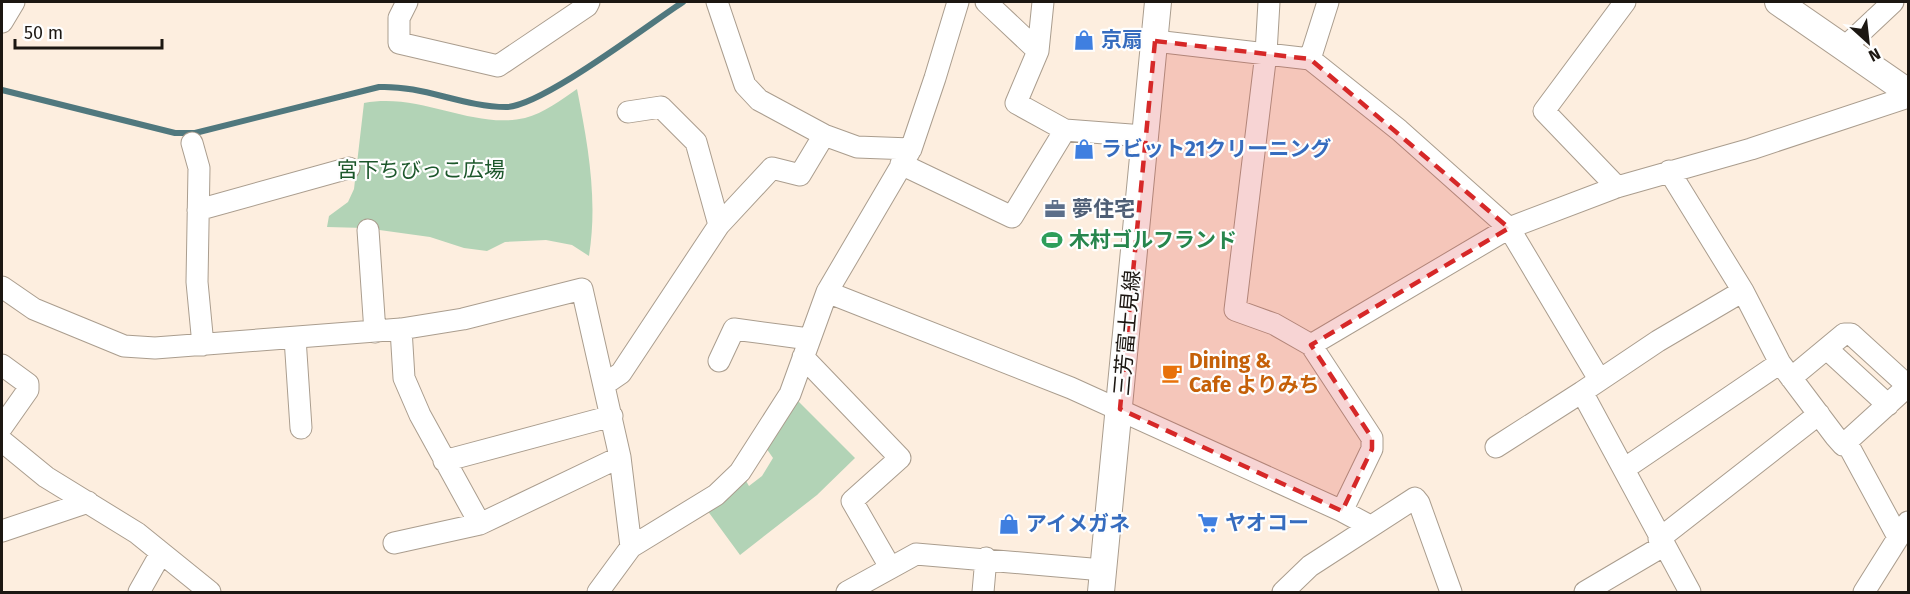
<svg xmlns="http://www.w3.org/2000/svg" width="1910" height="594" viewBox="0 0 1910 594" font-family="'Fira Sans','Noto Sans JP',sans-serif">
  <style>
    .green { fill: #b2d3b6 }
    .lines { fill: none; stroke-linecap: round; stroke-linejoin: round }
    .stream { stroke: #50787e; stroke-width: 6 }
    .minor-casing { stroke: #aa9d8e; stroke-width: 23 }
    .major-casing { stroke: #aa9d8e; stroke-width: 28 }
    .minor { stroke: #fff; stroke-width: 21 }
    .major { stroke: #fff; stroke-width: 26 }
    .marked { fill: #d62828; fill-opacity: 0.2; stroke: #d62828; stroke-width: 4.5; stroke-dasharray: 12 8; stroke-linejoin: round }
    .labels { text-anchor: middle; dominant-baseline: central; stroke-width: 4.5; stroke-linejoin: round; paint-order: stroke }
    .shop-label { font-size: 21px; font-weight: bold; fill: #366cbe; stroke: #fefefe; text-anchor: start }
    .park-label { font-size: 21px; fill: #1c572b; stroke: #fefefe }
    .service-label { font-size: 21px; font-weight: bold; fill: #4e5e75; stroke: #fefefe; text-anchor: start }
    .leisure-label { font-size: 21px; font-weight: bold; fill: #27864d; stroke: #fefefe; text-anchor: start }
    .street-label { font-size: 21px; fill: #1c1712; stroke: #fefefe }
    .food-label { font-size: 21px; font-weight: bold; fill: #c56008; stroke: #fefefe; text-anchor: start }
  </style>
  <rect width="100%" height="100%" fill="#fdeedf"/>
  <path class="green" d="M577 89C588 145 598 199 589 256L572 245 546 240 505 242 487 251 464 248 430 237 365 228 327 227 329 216 348 202 354 189 364 103C421 92 473 130 525 118 544 113 561 100 577 89Z
    M793 396 855 458 817 495 740 555 707 510 746 481 749 486 762 476 773 458 764 445Z"/>
  <g class="lines">
    <path class="stream" d="M2 90 175 133H195L379 87C423 85 463 107 506 107 541 107 649 24 683 2"/>
    <g class="minor-casing">
      <path id="minor" d="M407 2 399 18V43L498 66 587 6 589 2
        M717 2 745 85 759 100 824 135 857 147 911 149
        M986 2 1038 51
        M1043 2 1038 51 1016 103 1065 130 1144 136
        M1269 2 1266 53 1235 310 1274 324 1311 345 1372 438V449L1342 511
        M2 22 14 2
        M1155 41 1310 59 1399 130 1509 228 1599 379
        M1844 48 1893 2
        M1310 59 1328 2
        M628 112 661 107 696 142 719 225
        M192 143 199 168 197 282 203 345
        M901 164 1012 217 1065 130
        M1669 171 1743 291 1780 363 1835 436 1843 445 1908 386 1851 334H1844L1791 378
        M1617 187 1544 111 1625 2
        M198 210 349 168
        M368 230 375 332
        M2 287 34 309 124 346 155 348 401 329 463 319 582 289 620 457 631 547
        M827 292 1071 388 1342 511 1370 526
        M401 329 404 378 420 415 480 524
        M295 338 301 428
        M1311 345 1509 228 1617 187 1751 149 1908 97
        M1827 349 1888 405
        M803 357 900 458 852 501 890 567
        M719 361 734 329 809 339
        M2 365 28 384V390L2 427
        M605 384 621 373 719 225 772 168 800 175 824 135
        M2 441 46 477 137 533 210 592
        M1847 443 1898 537
        M1496 447 1582 392
        M444 461 612 416
        M1624 469 1780 363
        M2 531 88 502
        M1659 539 1819 414
        M394 543 480 524 620 457
        M139 592 161 553
        M598 592 631 547 716 495 740 472 790 394 827 292 911 149 935 78 958 2
        M847 592 916 554 1103 570
        M983 592 986 558
        M1283 592 1310 566 1415 498 1419 503 1451 592
        M1585 592 1663 546
        M1690 592 1582 392 1658 341 1743 291
        M1864 592 1908 522"/>
    </g>
    <g class="major-casing">
      <path id="major" d="M1778 2 1908 92
        M1101 592 1158 2"/>
    </g>
    <use href="#minor" class="minor"/>
    <use href="#major" class="major"/>
  </g>
  <path class="marked" d="M1155 41 1310 59 1509 228 1311 345 1372 438V449L1342 511 1120 409Z"/>
  <defs>
    <g id="shop-bare" transform="scale(1.62)"><path d="M-5-2.5h2.3a2.7 3.5 0 0 1 5.4 0H5L5.5 6h-11ZM-1.5-2.5h3a1.5 2.3 0 0 0-3 0Z" fill="#3f7fe0" stroke="#fefefe" stroke-width="2.5" paint-order="stroke"/></g>
    <g id="office-bare" transform="scale(1.62)"><path d="M-6-3h4V-5.5h4V-3h4V5H-6ZM-1-4.5V-3h2v-1.5ZM-6 0V1H6V0Z" fill="#5c6f8a" stroke="#fefefe" stroke-width="2.5" paint-order="stroke"/></g>
    <g id="stadium-bare" transform="scale(1.62)"><path d="M0-5a6.5 5 0 1 0 0 10a6.5 5 0 1 0 0-10ZM-3.5-1.8h7v3.6h-7Z" fill="#2e9e5b" stroke="#fefefe" stroke-width="2.5" paint-order="stroke"/></g>
    <g id="cafe-bare" transform="scale(1.62)"><path d="M-5.5-4.5H6V0H3Q3 3.5 0 3.5H-2.5Q-5.5 3.5-5.5 0ZM3-3.2v2h1.7v-2ZM-6 4.5H4V6H-6Z" fill="#e8710a" stroke="#fefefe" stroke-width="2.5" paint-order="stroke"/></g>
    <g id="supermarket-bare" transform="scale(1.62)"><path d="M-6-5.5h2.5l.6 2H6L4.5 2H-2.5L-4.4-4H-6ZM-1.5 3.2a1.3 1.3 0 1 0 .1 0ZM3 3.2a1.3 1.3 0 1 0 .1 0Z" fill="#3f7fe0" stroke="#fefefe" stroke-width="2.5" paint-order="stroke"/></g>
  </defs>
  <g fill-rule="evenodd">
    <use href="#shop-bare" x="1084" y="40"/>
    <use href="#shop-bare" x="1084" y="149"/>
    <use href="#office-bare" x="1055" y="209"/>
    <use href="#stadium-bare" x="1052" y="240"/>
    <use href="#cafe-bare" x="1172" y="373"/>
    <use href="#supermarket-bare" x="1208" y="523"/>
    <use href="#shop-bare" x="1009" y="524"/>
  </g>
  <g class="labels">
    <g class="shop-label">
      <text x="1101" y="40">京扇</text>
      <text x="1101" y="149">ラビット21クリーニング</text>
      <text x="1225" y="523">ヤオコー</text>
      <text x="1026" y="524">アイメガネ</text>
    </g>
    <g class="park-label">
      <text x="421" y="170">宮下ちびっこ広場</text>
    </g>
    <g class="service-label">
      <text x="1072" y="209">夢住宅</text>
    </g>
    <g class="leisure-label">
      <text x="1069" y="240">木村ゴルフランド</text>
    </g>
    <g class="street-label">
      <text transform="translate(1127 333) rotate(-85)">三芳富士見線</text>
    </g>
    <g class="food-label">
      <text x="1189" y="361">Dining &amp;<tspan x="1189" dy="24">Cafe よりみち</tspan></text>
    </g>
  </g>
  <rect width="1910" height="594" fill="none" stroke="#1c1712" stroke-width="6"/>
  <g transform="translate(1868 42) rotate(153)" stroke="#fefefe" stroke-width="4.5" paint-order="stroke">
  <path d="M0-4.5L10 22L0 15L-10 22Z" fill="#1c1712"/>
  <text y="-9" font-size="16" font-weight="bold" text-anchor="middle" fill="#1c1712">N</text>
  </g>
  <path d="M15 39v9h147v-9" fill="none" stroke="#1c1712" stroke-width="3"/>
  <text x="24" y="39" font-size="18" fill="#1c1712" stroke="#fefefe" stroke-width="4.5" paint-order="stroke">50 m</text>
</svg>
